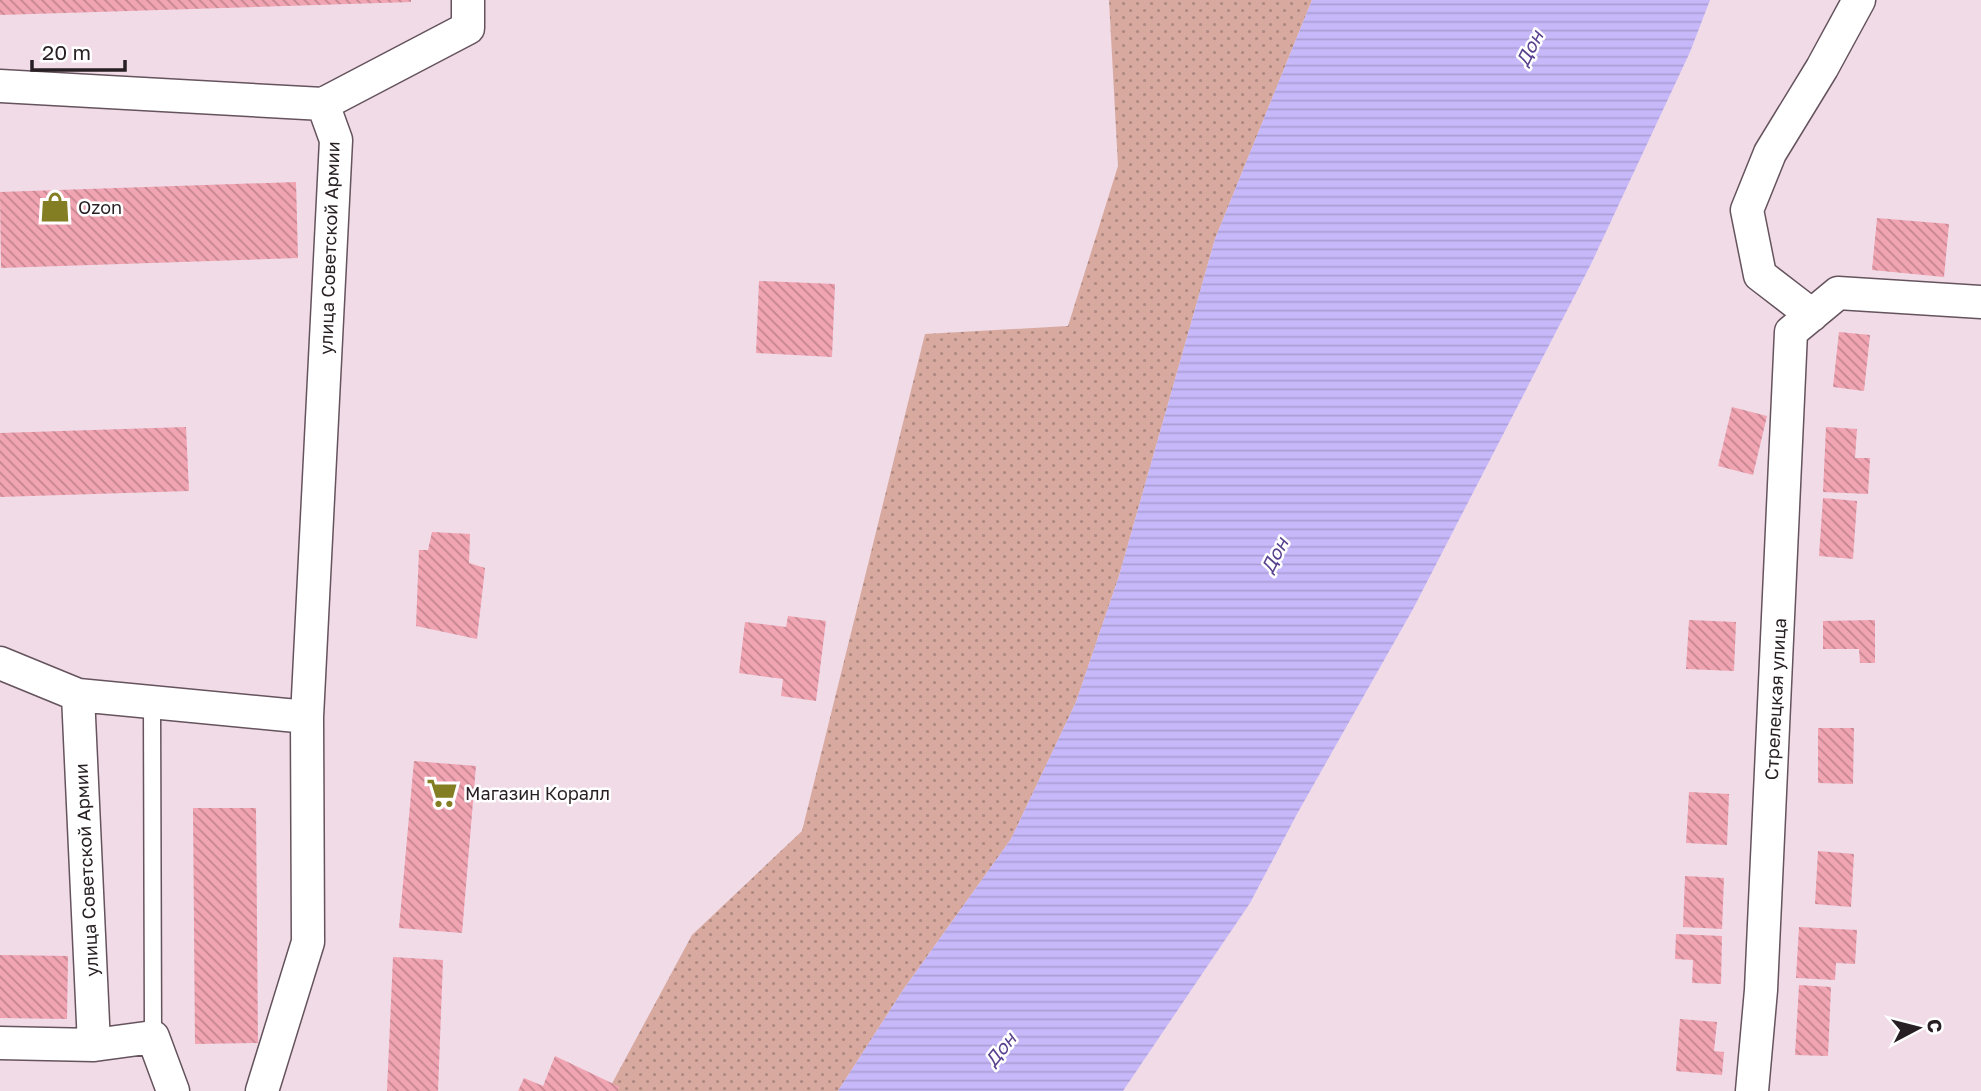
<svg xmlns="http://www.w3.org/2000/svg" width="1981" height="1091" viewBox="0 0 1981 1091" font-family="'Golos Text',sans-serif">
  <style>
    .park { fill: url(#park-dots) }
    .water { fill: url(#water-rules) }
    .building { fill: url(#building-back-hatch) }
    .lines { fill: none; stroke-linecap: round; stroke-linejoin: round }
    .lane-casing { stroke: #65535d; stroke-width: 19 }
    .street-casing { stroke: #65535d; stroke-width: 35 }
    .lane { stroke: #fff; stroke-width: 16 }
    .street { stroke: #fff; stroke-width: 32 }
    .labels { text-anchor: middle; dominant-baseline: central; stroke-width: 5; stroke-linejoin: round; paint-order: stroke }
    .poi-label { font-size: 18px; fill: #271f23; stroke: #fff; text-anchor: start }
    .street-label { font-size: 18px; fill: #271f23; stroke: #fff }
    .water-label { font-size: 19px; font-style: italic; fill: #58418e; stroke: #fff }
  </style>
  <defs>
    <pattern id="park-dots" width="8" height="8" patternUnits="userSpaceOnUse" patternTransform="scale(1.75)"><rect width="8" height="8" fill="#d7a99f"/><path d="M2 2h.1M6 6h.1" fill="none" stroke="#ae8981" stroke-width="1.8" stroke-linecap="round"/></pattern>
    <pattern id="water-rules" width="6" height="5" patternUnits="userSpaceOnUse" patternTransform="scale(1.75)"><rect width="6" height="5" fill="#c7b8fa"/><path d="M0 2.5h6" fill="none" stroke="#ab9ed6"/></pattern>
    <pattern id="building-back-hatch" width="6" height="6" patternUnits="userSpaceOnUse" patternTransform="scale(1.75)"><rect width="6" height="6" fill="#f1a4b2"/><path d="M-1 5l2 2M0 0l6 6M5-1l2 2" fill="none" stroke="#c38590"/></pattern>
  </defs>
  <rect width="100%" height="100%" fill="#f0dbe7"/>
  <path class="park" d="M1109 0H1312L1215 239 1119 576 1076 702 1011 839 903 990 838 1091H608L692 935 802 831 925 334 1068 326 1118 166Z"/>
  <path class="water" d="M1312 0H1710L1690 52 1591 264 1413 609 1297 814 1250 903 1123 1091H838L903 990 1011 839 1076 702 1119 576 1215 239Z"/>
  <path class="building" d="M0 0H411V2L0 15Z
    M296 182 298 258 1 268 0 192Z
    M1877 218 1949 224 1944 277 1872 270Z
    M759 281 835 284 832 357 756 353Z
    M1839 332 1870 335 1864 391 1833 387Z
    M1732 407 1767 416 1753 475 1718 466Z
    M186 427 189 491 0 497V433Z
    M1826 427 1857 429 1855 458H1870L1868 494 1823 492Z
    M1823 498 1857 501 1853 559 1819 556Z
    M432 532 470 534 469 563 485 568 477 639 416 626 419 550H428Z
    M788 616 826 621 816 701 781 696 783 679 739 673 745 622 786 627Z
    M1689 620 1736 622 1734 671 1686 669Z
    M1875 620V663H1860L1859 649H1823V621Z
    M1818 728H1854L1853 784 1818 783Z
    M414 761 476 766 462 933 399 928Z
    M1689 792 1729 794 1727 845 1686 843Z
    M193 808H256L258 1043 195 1044Z
    M1818 851 1854 854 1851 907 1815 904Z
    M1685 876 1724 878 1722 929 1683 927Z
    M1799 927 1857 930 1855 964 1836 963 1835 980 1796 978Z
    M1676 934 1722 936 1721 984 1692 983 1693 960 1675 959Z
    M0 955 68 956 67 1019 0 1018Z
    M393 957 443 960 438 1091H387Z
    M1799 985 1831 987 1828 1056 1795 1055Z
    M1680 1019 1717 1022 1714 1051 1724 1052 1722 1075 1676 1071Z
    M555 1056 620 1087 618 1091H518L524 1078 543 1086Z"/>
  <g class="lines">
    <g class="lane-casing">
      <path id="lane" d="M152 703 153 1037"/>
    </g>
    <g class="street-casing">
      <path id="street" d="M0 86 323 104 336 140 307 717
        M323 104 468 28V0
        M1812 315 1760 275 1747 210 1770 153 1822 68 1859 0
        M0 663 78 695 307 717 308 942 262 1091
        M0 1043 94 1045 78 695
        M94 1045 153 1037 173 1091
        M1752 1091 1761 990 1791 332 1838 293 1981 302"/>
    </g>
    <use href="#lane" class="lane"/>
    <use href="#street" class="street"/>
  </g>
  <defs>
    <g id="shop-bare" transform="scale(2.415)"><path d="M-5-2.5h2.3a2.7 3.5 0 0 1 5.4 0H5L5.5 6h-11ZM-1.5-2.5h3a1.5 2.3 0 0 0-3 0Z" fill="#837d23" stroke="#fff" stroke-width="2.5" paint-order="stroke"/></g>
    <g id="supermarket-bare" transform="scale(2.415)"><path d="M-6-5.5h2.5l.6 2H6L4.5 2H-2.5L-4.4-4H-6ZM-1.5 3.2a1.3 1.3 0 1 0 .1 0ZM3 3.2a1.3 1.3 0 1 0 .1 0Z" fill="#837d23" stroke="#fff" stroke-width="2.5" paint-order="stroke"/></g>
  </defs>
  <g fill-rule="evenodd">
    <use href="#shop-bare" x="55" y="207"/>
    <use href="#supermarket-bare" x="442" y="793"/>
  </g>
  <g class="labels">
    <g class="poi-label">
      <text x="78" y="207">Ozon</text>
      <text x="465" y="793">Магазин Коралл</text>
    </g>
    <g class="street-label">
      <text transform="translate(329 248) rotate(-88)">улица Советской Армии</text>
      <text transform="translate(1775 699) rotate(-87)">Стрелецкая улица</text>
      <text transform="translate(86 870) rotate(-93)">улица Советской Армии</text>
    </g>
    <g class="water-label">
      <text transform="translate(1529 48) rotate(-63)">Дон</text>
      <text transform="translate(1274 555) rotate(-63)">Дон</text>
      <text transform="translate(1000 1049) rotate(-51)">Дон</text>
    </g>
  </g>
  <g transform="translate(1918 1028) rotate(83)" stroke="#ffffff" stroke-width="5" paint-order="stroke">
  <path d="M0-5L12 26L0 18L-12 26Z" fill="#271f23"/>
  <text y="-10" font-size="19" font-weight="bold" text-anchor="middle" fill="#271f23">С</text>
  </g>
  <path d="M32 60v10h93v-10" fill="none" stroke="#271f23" stroke-width="3.5"/>
  <text x="42" y="60" font-size="21" fill="#271f23" stroke="#ffffff" stroke-width="5" paint-order="stroke">20 m</text>
</svg>
